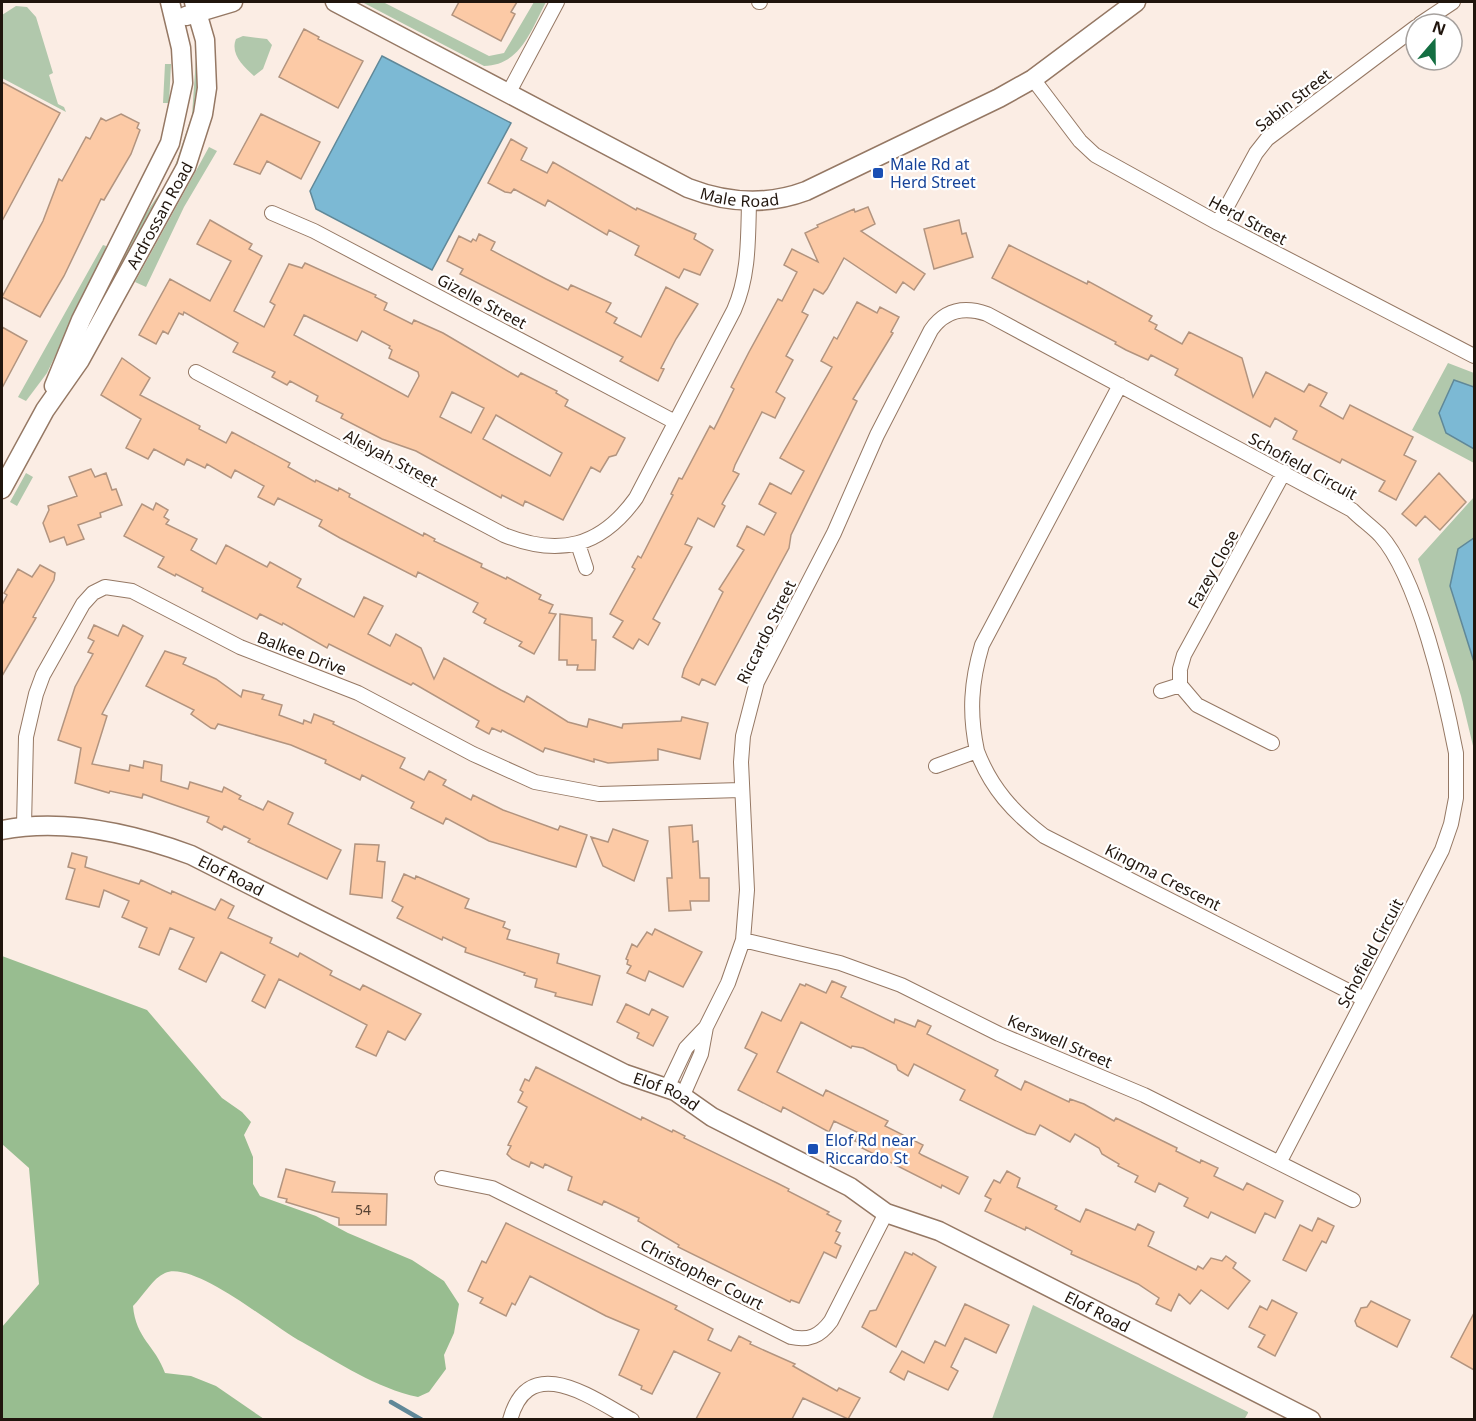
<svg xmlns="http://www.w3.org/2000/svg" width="1476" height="1421" viewBox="0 0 1476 1421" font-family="'Noto Sans',sans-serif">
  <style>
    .green { fill: #b1c8ac }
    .forest { fill: #98bd90 }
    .water { fill: #7cb9d4; stroke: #608898; stroke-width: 1.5 }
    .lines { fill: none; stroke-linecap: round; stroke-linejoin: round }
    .stream { stroke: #608898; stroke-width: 4.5 }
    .building { fill: #fccaa6; stroke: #b2947f; stroke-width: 1.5; fill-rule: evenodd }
    .street-casing { stroke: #957864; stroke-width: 16 }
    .secondary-casing { stroke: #957864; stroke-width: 21 }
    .street { stroke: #fff; stroke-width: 14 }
    .secondary { stroke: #fff; stroke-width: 18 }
    .transit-dot { fill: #1a4fb4; stroke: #fff; stroke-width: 2 }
    .labels { text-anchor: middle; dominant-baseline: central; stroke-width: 4.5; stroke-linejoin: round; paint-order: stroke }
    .number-label { font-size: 14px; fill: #574233 }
    .street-label { font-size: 16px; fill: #20150d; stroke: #fff }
    .transit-label { font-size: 16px; fill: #164399; stroke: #fff; text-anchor: start }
  </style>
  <rect width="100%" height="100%" fill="#fbede4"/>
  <path class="green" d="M362 2H383L489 56 504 53 534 2H546C531 30 521 65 484 66Z
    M16 6 27 7 36 17 53 73 49 75 58 104 64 107 66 112 2 78V15Z
    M243 36 267 39 272 45 263 69 254 76C243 66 230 54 236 39Z
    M196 59H200L199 102 186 151 87 336 80 333 140 222 172 175 192 115Z
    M165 64H171L169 103H163Z
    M209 147 217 151 184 207 146 287 135 282Z
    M103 245 106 246 105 251 47 373 26 401 18 397Z
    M1448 363 1474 373V463L1412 430Z
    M26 473 33 477 17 506 10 502Z
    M1474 497V750L1461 696 1418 559Z
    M1033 1305 1248 1412V1413L1244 1420 992 1419Z"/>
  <path class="forest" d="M2 956 147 1010 222 1098 242 1112 251 1122 244 1135 253 1157V1184L260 1196 316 1216 348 1233 412 1260 444 1281 459 1304 454 1333 444 1355 446 1369 429 1392 418 1397C376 1388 339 1363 302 1342 275 1328 194 1260 165 1273 153 1278 143 1296 133 1306 136 1339 155 1345 165 1373L191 1376 216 1386 264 1419H2V1327L39 1284 29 1168 2 1144Z"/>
  <path class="water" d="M382 56 511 123 432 270 316 209 310 191Z
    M1454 380 1474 387V449L1446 433 1439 413Z
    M1474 538V662L1450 586 1458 549Z"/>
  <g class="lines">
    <path class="stream" d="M391 1402 422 1420"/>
  </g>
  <path class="building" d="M459 2H517L511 12 515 14 501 41 452 15Z
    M304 29 319 37 318 39 363 61 338 108 279 77Z
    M2 82 60 113 2 221Z
    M121 114 139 123 137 128 140 130 131 154 104 200 101 199 64 276 40 317 2 297 43 221 59 179 62 181 86 137 90 139 101 118 106 121Z
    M261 114 320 142 301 179 267 161 260 174 234 164Z
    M511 139 527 148 521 160 547 173 553 162 636 210 637 208 696 234 694 239 713 250 700 275 684 269 679 278 635 255 639 246 609 230 607 235 548 200 545 206 514 189 511 193 505 192 488 183Z
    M868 207 875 224 861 231 925 274 914 290 903 282 896 293 844 258 827 289 823 294 814 289 802 312 808 315 786 356 793 360 776 392 785 398 775 418 762 412 735 465 733 471 739 474 722 504 725 506 714 527 698 518 685 544 692 547 653 619 660 623 648 645 639 639 633 649 613 637 623 621 610 614 635 569 632 567 638 556 641 558 673 495 671 494 679 478 682 479 710 426 714 429 734 389 731 387 749 352 778 299 782 301 797 272 784 265 792 249 818 262 805 233 818 227 817 225 854 209 855 212Z
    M210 220 252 244 249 249 262 256 234 311 264 327 275 305 270 302 289 264 302 268 305 263 376 295 375 297 387 303 384 310 412 324 414 320 443 333 518 377 521 373 557 391 556 393 568 400 565 406 625 438 616 455 609 457 600 472 591 467 563 520 525 501 523 506 502 495 501 498 416 451 382 439 341 418 343 414 316 401 318 396 290 381 287 385 272 377 275 372 233 352 238 343 184 312 183 315 179 313 168 334 163 331 156 344 139 335 170 279 210 301 231 261 197 244ZM304 315 357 341 362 331 390 346 389 348 392 350 389 358 418 372 419 376 408 397 294 335ZM452 392 484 408 471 433 440 417ZM496 415 562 453 550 476 483 439Z
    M959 220 962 234 966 233 973 257 934 269 924 229Z
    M479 234 495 242 491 250 546 279 568 290 571 285 611 303 606 312 617 318 614 323 641 337 666 287 698 304 676 339 661 368 664 369 658 381 620 361 623 357 460 274 463 269 447 261 459 236 471 242 473 239 476 241Z
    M1009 245 1087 284 1088 281 1152 316 1149 321 1157 325 1155 329 1182 344 1189 332 1242 358 1253 397 1266 372 1304 392 1309 384 1327 393 1320 406 1343 419 1350 405 1413 437 1404 455 1416 461 1396 500 1379 491 1385 481 1342 459 1340 463 1293 439 1297 431 1275 418 1270 427 1175 375 1178 369 1151 355 1148 360 1126 350 1115 344 1116 342 992 278Z
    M857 302 877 313 880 307 899 317 891 332 893 333 853 399 857 401 791 535 789 548 715 685 702 679 699 685 682 677 684 669 723 592 719 589 744 550 737 546 747 526 764 535 776 513 759 504 770 483 791 494 804 471 780 458 832 367 821 361 834 337 837 339Z
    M2 327 27 341 2 388Z
    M122 358 150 378 140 395 200 426 199 429 226 443 232 432 290 463 288 467 315 482 316 480 338 491 339 488 350 494 349 497 423 536 424 533 435 539 434 541 482 564 481 567 506 579 507 577 541 595 539 599 553 605 549 613 556 614 534 654 519 646 522 642 484 623 486 619 473 612 478 603 418 572 416 577 340 538 319 526 322 520 278 498 274 505 258 497 264 486 235 470 231 478 207 464 205 468 187 459 184 465 154 449 148 459 126 448 141 419 101 395Z
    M91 469 95 477 106 473 112 490 116 489 122 505 100 513 101 517 78 525 84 539 67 545 64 537 50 542 43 523 49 510 48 506 77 496 69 477Z
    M1439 473 1466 502 1440 530 1425 516 1416 526 1402 514Z
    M156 503 168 510 164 517 169 520 166 524 197 539 191 550 216 564 226 545 267 567 270 562 301 579 297 587 354 617 364 597 383 606 368 634 390 646 396 634 421 648 434 679 444 658 501 690 524 702 527 696 568 722 587 727 589 719 622 728 623 724 681 721 682 717 708 723 700 759 658 749V760L608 763 594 759V762L545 748 543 752 502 730 501 732 492 728 489 734 476 727 479 721 413 683 411 685 329 644 327 648 283 623 282 625 260 614 257 619 202 591 203 588 176 574 175 576 158 567 164 557 124 536 142 504 153 510Z
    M40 565 55 573 54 580 33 617 36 618 2 676V605L7 595 4 593 18 569 32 577Z
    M560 614 592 618V640H596L595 670H577L578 665H567V660H559Z
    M94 625 118 636 123 625 143 636 102 714 107 716 92 764 129 771 130 765 143 768 144 761 162 765 161 781 188 789 190 782 222 792 224 787 241 796 239 799 263 810 268 801 293 813 288 824 341 850 327 879 248 842 250 839 224 826 222 830 207 822 209 817 143 794 142 798 110 791 109 793 75 783 81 748 58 740 75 687 93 654 88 652 94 641 88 638Z
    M165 651 186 658 183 664 216 679 241 697 243 690 264 695 262 699 282 705 279 715 303 724 304 720 311 723 314 714 334 722 333 724 405 758 400 768 424 780 429 771 446 780 443 785 471 800 473 795 503 810 558 830 560 826 587 835 576 867 489 841 446 818 443 824 411 808 414 802 362 775 360 780 325 763 326 760 291 745 218 724 215 729 211 728 191 714 194 710 146 686Z
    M692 825 693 842 698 841 700 878H709V901H690L691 910 669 911 667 878H672L669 827Z
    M613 829 648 841 634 881 603 866 591 837 608 842Z
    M355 844 379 845 377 861 385 862 382 898 350 894Z
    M72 853 87 857 85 867 139 884 141 880 171 894 172 891 215 910 221 899 234 906 228 918 272 938 270 943 298 957 300 953 332 971 330 975 360 990 363 985 421 1014 405 1040 388 1031 376 1056 356 1047 367 1025 279 979 265 1008 252 1001 265 975 221 952 206 982 179 969 194 938 170 928 159 955 139 947 147 928 122 917 129 901 104 890 99 907 66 899 75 869 68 867Z
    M404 874 415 879 416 876 469 899 465 908 505 922 503 927 510 930 507 939 559 954 557 963 600 976 592 1005 555 996 556 993 535 987 537 979 524 975 525 973 465 952 466 948 443 937 442 940 397 918 403 907 392 901Z
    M655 929 702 952 683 987 649 971 645 981 627 973 631 966 627 964 628 960 626 959 632 944 637 947 647 932 652 935Z
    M832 981 846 987 841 997 894 1023 895 1019 915 1027 918 1020 931 1026 927 1034 998 1070 995 1076 1021 1090 1025 1081 1069 1102 1070 1099 1084 1104 1114 1121 1116 1118 1177 1148 1176 1151 1200 1163 1201 1160 1218 1168 1214 1176 1243 1190 1247 1183 1283 1201 1275 1218 1265 1213 1255 1233 1211 1212 1208 1218 1184 1206 1188 1198 1159 1183 1155 1192 1135 1182 1138 1176 1118 1166 1119 1164 1102 1154 1099 1148 1075 1134 1070 1142 1040 1125 1035 1135 1027 1133 960 1100 965 1090 914 1064 908 1076 898 1070 896 1065 863 1048 852 1046 851 1048 801 1022 777 1072 823 1096 826 1090 888 1121 885 1126 923 1145 919 1153 922 1155 968 1177 959 1194 942 1185 941 1188 860 1147 862 1144 855 1141 859 1133 834 1121 829 1132 783 1107 781 1112 738 1090 757 1054 745 1048 762 1012 781 1021 800 984 805 986 806 984 826 993Z
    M626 1004 649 1015 652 1009 668 1017 653 1046 637 1038 639 1033 617 1022Z
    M536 1067 641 1120 642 1117 672 1132 673 1130 685 1136 684 1138 777 1183 789 1189 788 1191 829 1212 827 1214 841 1221 836 1231 840 1233 835 1243 841 1246 836 1258 824 1252 799 1303 791 1300 790 1302 678 1247 679 1245 638 1221 639 1218 604 1201 602 1205 568 1190 572 1177 545 1164 543 1168 531 1162 529 1167 512 1159 507 1154 511 1146 508 1145 527 1107 518 1102 523 1092 520 1090 525 1079 529 1081Z
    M286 1169 335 1182 332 1192 387 1194 386 1225H339V1218L286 1202 287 1199 278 1197Z
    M1007 1171 1020 1178 1017 1187 1057 1206 1055 1209 1080 1222 1086 1209 1135 1230 1138 1224 1154 1232 1148 1246 1196 1270 1198 1266 1203 1269 1211 1258 1222 1261 1226 1256 1236 1263 1233 1268 1250 1281 1228 1309 1201 1290 1190 1304 1179 1294 1171 1311 1156 1304 1159 1298 1138 1284 1071 1254 1072 1251 1026 1227 1025 1230 985 1211 991 1199 985 1196 994 1180 1000 1183Z
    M1318 1218 1334 1226 1326 1243 1322 1241 1306 1271 1283 1260 1300 1225 1312 1231Z
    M506 1223 677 1306 675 1309 713 1329 708 1340 731 1351 739 1336 751 1342 750 1344 795 1364 793 1366 837 1391 839 1388 860 1398 848 1419 803 1398 792 1419H696L720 1373 674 1351 652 1394 641 1389 642 1386 619 1375 639 1330 606 1316 530 1276 515 1305 512 1303 506 1316 480 1303 483 1298 468 1291 482 1261 486 1263Z
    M905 1252 912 1255 913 1253 936 1267 896 1347 862 1327 870 1311 876 1310Z
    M1272 1300 1297 1313 1275 1356 1258 1347 1265 1335 1249 1327 1260 1306 1267 1310Z
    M1371 1301 1410 1320 1397 1347 1357 1326 1355 1321 1361 1308 1367 1307Z
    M965 1304 1009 1325 996 1353 965 1338 951 1367 958 1371 948 1390 908 1371 904 1380 890 1372 902 1351 924 1363 935 1341 945 1346Z
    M1474 1313V1370L1451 1357Z"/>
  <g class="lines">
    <g class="street-casing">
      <path id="street" d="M759 2H760
        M1420 24 1453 2
        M1033 79 1080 141 1095 155 1218 223 1474 356
        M508 94 557 2
        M272 213 314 231 675 422
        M1218 223 1256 153 1267 139 1416 27
        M196 372 504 535C559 557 601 547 636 498L734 310C749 276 748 240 749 203
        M578 544 586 568
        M1180 685 1197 705 1272 743
        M1161 691 1180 685V669L1184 655 1284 472
        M977 751C969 713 971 682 982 645L1120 385
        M936 766 977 751C991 788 1013 812 1044 836L1364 999
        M24 826 26 737 36 694 43 675 83 604 93 593 105 587 132 591 240 647 358 693 473 754 535 782 599 794 741 790
        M743 940 840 963 901 985 999 1034 1144 1095 1353 1200
        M667 1088 686 1048 706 1027
        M683 1095 701 1054 706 1027 728 983 743 940 747 890 741 762 743 736 757 682 834 533 877 435 931 330C945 310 964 306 987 314L1352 510C1361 519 1371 526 1380 535 1418 577 1445 696 1456 753V798L1451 824 1442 850 1279 1163
        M442 1178 492 1188 791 1337C809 1341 820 1336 831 1321L886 1213
        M510 1420C529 1350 593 1399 632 1420"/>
    </g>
    <g class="secondary-casing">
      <g id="secondary">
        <path id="s1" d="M335 2 688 188C727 203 766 206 806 191L999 98 1033 79 1136 2"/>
        <path d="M186 16 233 2"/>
        <path d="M54 386 81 320 170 143 183 83 181 48 170 2"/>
        <path id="s2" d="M2 489 45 410 80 360 186 167 203 114 207 88 205 40 194 2"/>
        <path id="s3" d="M2 830C65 818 131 833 191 855L625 1074 675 1091 712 1117 850 1187 886 1213 939 1231 1311 1420"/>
      </g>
    </g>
    <use href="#street" class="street"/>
    <use href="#secondary" class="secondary"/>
  </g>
  <g class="transit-dot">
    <rect x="872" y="167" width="12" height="12" rx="3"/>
    <rect x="807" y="1143" width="12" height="12" rx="3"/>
  </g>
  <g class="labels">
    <g class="number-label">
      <text x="363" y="1209">54</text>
    </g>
    <g class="street-label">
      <text transform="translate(1293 100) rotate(-38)">Sabin Street</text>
      <text stroke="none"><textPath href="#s1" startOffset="452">Male Road</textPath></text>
      <text stroke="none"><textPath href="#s2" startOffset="316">Ardrossan Road</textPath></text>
      <text transform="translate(1248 220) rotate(28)">Herd Street</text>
      <text transform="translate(482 301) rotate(28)">Gizelle Street</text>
      <text transform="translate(391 458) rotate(28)">Aleiyah Street</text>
      <text transform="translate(1303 466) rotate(29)">Schofield Circuit</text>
      <text transform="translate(1213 569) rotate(-61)">Fazey Close</text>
      <text transform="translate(766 632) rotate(-64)">Riccardo Street</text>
      <text transform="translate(302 653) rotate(21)">Balkee Drive</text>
      <text stroke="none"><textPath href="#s3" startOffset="238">Elof Road</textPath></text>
      <text transform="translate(1163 877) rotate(27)">Kingma Crescent</text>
      <text transform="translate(1370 953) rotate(-62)">Schofield Circuit</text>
      <text transform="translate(1060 1041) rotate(23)">Kerswell Street</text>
      <text stroke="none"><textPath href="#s3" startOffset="724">Elof Road</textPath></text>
      <text transform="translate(702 1274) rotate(27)">Christopher Court</text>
      <text stroke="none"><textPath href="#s3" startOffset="1210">Elof Road</textPath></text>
    </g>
    <g class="transit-label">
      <text x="890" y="164">Male Rd at<tspan x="890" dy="18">Herd Street</tspan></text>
      <text x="825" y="1140">Elof Rd near<tspan x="825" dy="18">Riccardo St</tspan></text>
    </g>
  </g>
  <rect width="1476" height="1421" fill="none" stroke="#20150d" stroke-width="6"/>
  <g transform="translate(1434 42) rotate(20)"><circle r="28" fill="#ffffff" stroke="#a6a19e" stroke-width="1.5"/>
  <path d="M0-4.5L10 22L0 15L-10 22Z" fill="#146e42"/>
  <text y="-9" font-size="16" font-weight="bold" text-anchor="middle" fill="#20150d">N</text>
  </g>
</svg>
